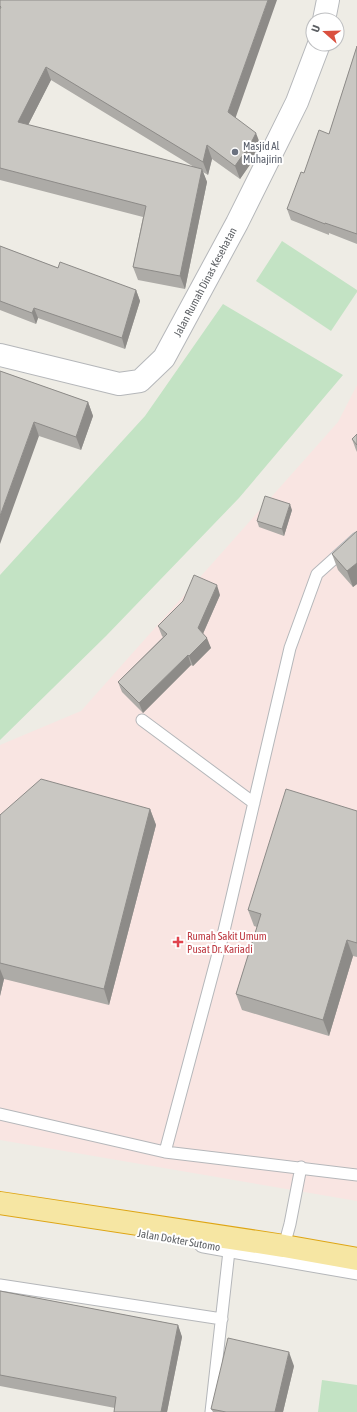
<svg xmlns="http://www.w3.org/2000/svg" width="357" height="1412" viewBox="0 0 357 1412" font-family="'Asap Condensed',sans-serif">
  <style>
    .medical { fill: #f9e5e2 }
    .green { fill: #c3e3c4 }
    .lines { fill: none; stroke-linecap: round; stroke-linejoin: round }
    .service-casing { stroke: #b5b7ba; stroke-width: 13 }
    .pedestrian-casing { stroke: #b5b7ba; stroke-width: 19 }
    .minor-casing { stroke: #b5b7ba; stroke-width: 24 }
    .trunk-casing { stroke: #dea514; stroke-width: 24 }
    .service { stroke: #fff; stroke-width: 11 }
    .pedestrian { stroke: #fff; stroke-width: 17 }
    .minor { stroke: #fff; stroke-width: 22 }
    .trunk { stroke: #f6e6a3; stroke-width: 22 }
    .wall { fill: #adaba7; fill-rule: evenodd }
    .shaded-wall { fill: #8d8b88 }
    .building { fill: #c9c7c2; stroke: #8d8b88 }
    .worship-dot { fill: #6b7280; stroke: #fff; stroke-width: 1.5 }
    .health-dot { fill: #e0444e; stroke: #fff; stroke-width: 1.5 }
    .labels { text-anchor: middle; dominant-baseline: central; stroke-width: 4; stroke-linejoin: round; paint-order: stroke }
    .worship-label { font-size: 11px; fill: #5b616d; stroke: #fff; text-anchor: start }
    .street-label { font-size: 11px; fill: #5d6064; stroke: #fff }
    .health-label { font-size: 11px; fill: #be3a42; stroke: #fff; text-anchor: start }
  </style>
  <rect width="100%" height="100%" fill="#eeece5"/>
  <path class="medical" d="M357 385V1201L0 1140V745L81 711 338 422Z"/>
  <path class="green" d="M282 241 357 290V292L331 331 256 281Z
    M223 304 343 375 239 498 106 636 0 740V575L145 416Z
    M322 1380 357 1385V1412H318Z"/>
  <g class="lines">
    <g class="service-casing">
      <path id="service" d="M142 720 254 803
        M0 1114 165 1152 357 1175
        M165 1152 223 935 290 648 317 574 357 538
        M284 1246 290 1224 301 1167
        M0 1285 222 1319
        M211 1412 230 1242"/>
    </g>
    <g class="pedestrian-casing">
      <path id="pedestrian" d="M203 1244 357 1271"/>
    </g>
    <g class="minor-casing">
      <path id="minor" d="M324 20 328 0
        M0 355 119 384 140 381 164 358 237 223 297 102 319 44"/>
    </g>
    <g class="trunk-casing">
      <path id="trunk" d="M0 1203 284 1246 357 1259"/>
    </g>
    <use href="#service" class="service"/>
    <use href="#pedestrian" class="pedestrian"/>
    <use href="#minor" class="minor"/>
    <use href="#trunk" class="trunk"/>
  </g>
  <path class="wall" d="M0 0 236 118 261 146 256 156 240 179 212 159 208 175 203 172 207 182 185 289 138 280 133 267 143 217 0 180ZM51 80 194 167 28 125Z
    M357 46V244L329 233V235L291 220 287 209 304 173 329 134Z
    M0 246 58 268 136 290 140 301 125 349 38 318 36 324 0 310Z
    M0 371 88 402 93 416 81 450 39 436Z
    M357 434V452L356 450 352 439Z
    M292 510 284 536 259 527 257 521Z
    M357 531V584L353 587 338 570 332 554Z
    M220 595 203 634 211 648 193 666 191 665 143 713 122 692 118 682 163 637 162 636 158 626Z
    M150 809 156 825 109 1005 4 979 0 996V815Z
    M357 811V957L353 956 329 1036 242 1010 236 994 257 927 254 926 248 910Z
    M0 1291 178 1325 182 1337 167 1412H114L115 1408 0 1386Z
    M294 1366 283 1412H213L211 1409Z"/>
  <path class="shaded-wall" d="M268 0H277L233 125 228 112Z
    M46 67 51 80 23 135 18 122Z
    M256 133 261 146 256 156 240 179 235 166Z
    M207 145 212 159 208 175 203 162Z
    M202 169 207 182 185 289 180 276Z
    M136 290 140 301 125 349 122 338Z
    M34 308 38 318 36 324 32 313Z
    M88 402 93 416 81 450 76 437Z
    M34 422 39 436 0 544V516Z
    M290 504 292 510 284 536 282 529Z
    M357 563V584L353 587 347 571Z
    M217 585 220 595 201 638 198 628Z
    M207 638 211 648 193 666 189 656Z
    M188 655 191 665 143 713 139 703Z
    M150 809 156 825 109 1005 104 989Z
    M347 940 353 956 329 1036 323 1020Z
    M0 969 4 979 0 996Z
    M178 1325 182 1337 167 1412H161Z
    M289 1352 294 1366 283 1412H275Z"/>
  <path class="building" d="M0 0H268L228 112 256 133 251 143 235 166 207 145 203 162 46 67 18 122 202 169 180 276 133 267 146 206 0 168V9L1 7 0 6Z
    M357 46V234L325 223V224L287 209 301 172 304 173 319 130 329 134Z
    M0 246 58 268 60 262 136 290 122 338 34 308 32 313 0 301Z
    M0 371 88 402 76 437 34 422 0 516Z
    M357 434V445L352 439Z
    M265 496 290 504 282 529 257 521Z
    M357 531V563L347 571 332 554Z
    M194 575 217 585 198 628 207 638 189 656 188 655 139 703 118 682 167 634 158 626 183 601Z
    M41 779 150 809 104 989 0 963V815Z
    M286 789 357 811V943L347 940 323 1020 236 994 261 914 248 910Z
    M0 1291 178 1325 161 1412H114L116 1397 0 1375Z
    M228 1338 289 1352 275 1412H226L211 1409Z"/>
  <circle class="worship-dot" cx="235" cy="152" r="4"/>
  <path class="health-dot" d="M176 936h4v4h4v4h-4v4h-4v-4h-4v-4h4z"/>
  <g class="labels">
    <g class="worship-label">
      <text x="243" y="146">Masjid Al<tspan x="243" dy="13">Muhajirin</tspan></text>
    </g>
    <g class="street-label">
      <text transform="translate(205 282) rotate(-62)">Jalan Rumah Dinas Kesehatan</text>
      <text transform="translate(179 1240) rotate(10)">Jalan Dokter Sutomo</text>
    </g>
    <g class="health-label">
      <text x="187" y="936">Rumah Sakit Umum<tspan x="187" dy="13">Pusat Dr. Kariadi</tspan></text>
    </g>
  </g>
  <g transform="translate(325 32) rotate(290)"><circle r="19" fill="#ffffff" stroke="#bebfc1"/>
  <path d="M0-3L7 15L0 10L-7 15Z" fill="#da503f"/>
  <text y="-6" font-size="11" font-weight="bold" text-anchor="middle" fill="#5d6064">U</text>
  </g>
</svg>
